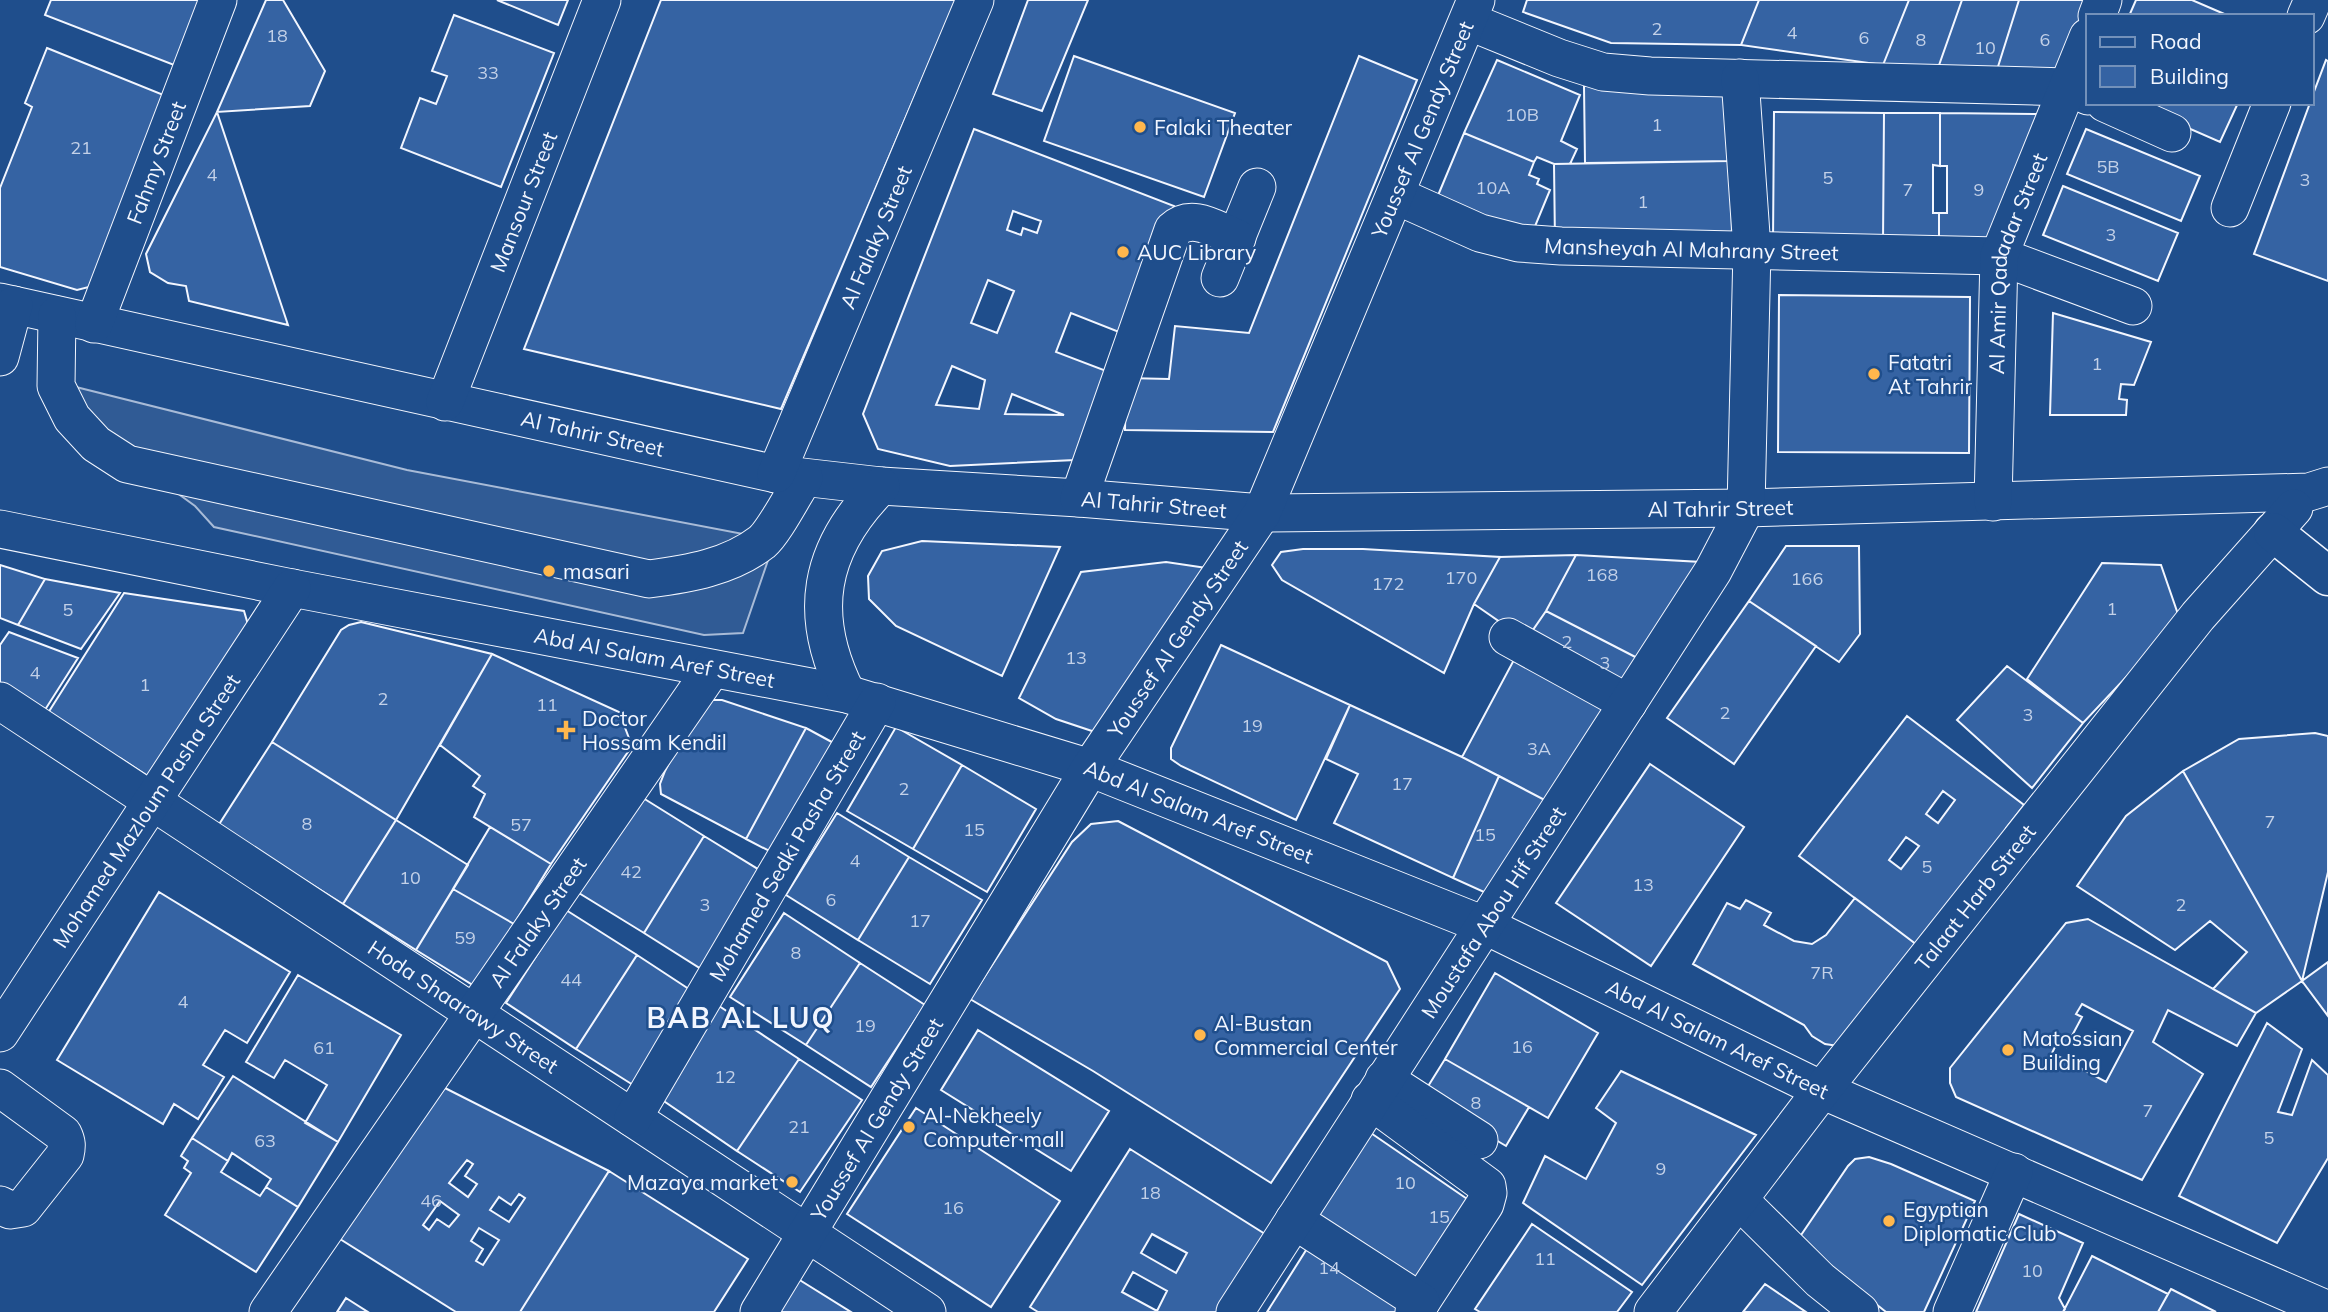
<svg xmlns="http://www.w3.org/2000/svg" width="2328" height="1312" viewBox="0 0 2328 1312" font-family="Mulish,sans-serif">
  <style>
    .built { fill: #305b95; stroke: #a8bbd7; stroke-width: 2 }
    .building { fill: #3563a3; stroke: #f2f6ff; stroke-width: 2; fill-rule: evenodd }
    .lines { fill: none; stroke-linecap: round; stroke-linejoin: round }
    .minor-casing { stroke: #f2f6ff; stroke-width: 39 }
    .major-casing { stroke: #f2f6ff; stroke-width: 41 }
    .minor { stroke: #1f4e8c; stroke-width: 37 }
    .major { stroke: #1f4e8c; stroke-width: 38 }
    .poi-dot { fill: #ffb74d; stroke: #1f4e8c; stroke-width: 2.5 }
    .labels { text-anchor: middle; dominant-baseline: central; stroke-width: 5; stroke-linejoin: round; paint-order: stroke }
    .number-label { font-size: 18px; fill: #c3d1e8 }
    .poi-label { font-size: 21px; fill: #f2f6ff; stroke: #1f4e8c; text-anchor: start }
    .street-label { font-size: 21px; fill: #f2f6ff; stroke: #1f4e8c }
    .district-label { font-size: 28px; font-weight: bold; letter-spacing: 2px; fill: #f2f6ff; stroke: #1f4e8c }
  </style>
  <rect width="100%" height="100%" fill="#1f4e8c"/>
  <path class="built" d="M72 386 407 470 775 540 743 633 704 635 214 527 195 506 56 405Z"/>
  <path class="building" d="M51 0H199L174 65 45 15Z
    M266 0H283L325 71 310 106 217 112Z
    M497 0H568L558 25Z
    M661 0H956L781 409 524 349Z
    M1028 0H1088L1042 111 993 94Z
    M1527 0H1759L1741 45 1611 43 1523 12Z
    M1759 0H1909L1883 65 1741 45Z
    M1909 0H1962L1938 68 1883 65Z
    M1962 0H2019L1996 73 1938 68Z
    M2019 0H2091L2067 76 1996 73Z
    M2136 0H2192L2229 16H2129Z
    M454 15 554 53 501 187 401 148 420 98 436 104 447 76 432 71Z
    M47 48 166 96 89 287 77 290 0 267V188L32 107 25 103Z
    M1074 56 1235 113 1204 197 1044 141Z
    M1359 56 1417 80 1273 432 1125 430 1126 378 1169 379 1175 326 1249 333Z
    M1497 60 1580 95 1561 141 1577 149 1570 164H1554L1537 157 1534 162 1464 133Z
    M2326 60 2328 61V281L2254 254 2310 103H2312V97Z
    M1730 84 1731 161 1585 163 1584 86Z
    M2131 103H2238L2220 142Z
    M217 112 288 325 189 301 186 286 168 283 150 272 146 254Z
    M1774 112 1884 113 1883 242 1773 241Z
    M1884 113H1940V166L1933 165V213H1939V242H1883Z
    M1940 113 2042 114 1989 243 1939 242V213H1947V166H1940Z
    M974 129 1174 206 1124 334 1071 313 1056 352 1109 372 1075 460 950 466 878 449 863 414ZM1013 211 1041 221 1037 233 1023 228 1021 235 1007 230ZM988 280 1014 291 997 333 971 323ZM952 366 985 380 979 409 936 405ZM1012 394 1064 415 1005 414Z
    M2086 129 2200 176 2181 221 2067 174Z
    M1464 133 1534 162 1529 175 1539 179 1537 184 1550 190 1531 236 1434 205Z
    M1731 161 1732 238 1555 242 1554 164Z
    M2063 186 2178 233 2158 281 2043 235Z
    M1779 295 1970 297 1969 453 1778 452Z
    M2053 313 2151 342 2134 385 2121 384 2119 399 2127 400 2126 415H2050Z
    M922 541 1060 547 1002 676 896 626 869 599 868 576 882 551Z
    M1786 546H1859L1860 634 1839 662 1749 601Z
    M1303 549H1363L1500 557 1474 604 1444 673 1282 580 1272 565 1281 552Z
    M1576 555 1701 562 1647 663 1546 611Z
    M1576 555 1546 611 1526 640 1474 604 1500 557Z
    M1166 562 1220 570 1101 734 1056 719 1019 698 1081 572Z
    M2102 563 2161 565 2180 620 2083 723 2027 679Z
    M0 565 45 579 18 625 0 618Z
    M45 579 120 593 81 649 18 625Z
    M124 593 244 611 249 628 151 778 120 758 117 764 48 713Z
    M1749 601 1816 646 1734 764 1667 718Z
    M1546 611 1647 663 1625 700 1526 640Z
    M361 622 492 654 396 820 272 742 341 630 349 625Z
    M9 632 78 658 43 713 0 687V645Z
    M1221 645 1350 705 1296 820 1181 766 1171 759V748Z
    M492 654 619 712 632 746 551 864 474 817 485 794 473 786 480 776 440 745Z
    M1516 656 1607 704 1554 805 1462 757Z
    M2007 666 2083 723 2032 788 1957 720Z
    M708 700H722L806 728 746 839 661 794 660 784 665 771 698 707Z
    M1350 705 1462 757 1499 776 1453 878 1334 823 1358 774 1326 759Z
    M1907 716 2024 805 2006 828 2013 834 1917 945 1799 856ZM1943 791 1955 800 1938 823 1926 814ZM1906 837 1919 846 1901 869 1889 860Z
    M896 727 962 765 913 849 847 811Z
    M806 728 841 747 781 857 746 839Z
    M2315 733 2328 736V872L2302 981 2183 771 2239 739Z
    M272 742 396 820 343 904 218 826Z
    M1650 764 1744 827 1651 966 1556 903Z
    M962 765 1036 809 987 892 913 849Z
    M2183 771 2302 981 2256 1013 2213 989 2247 952 2210 921 2175 950 2077 886 2126 816Z
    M1499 776 1554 805 1495 897 1453 878Z
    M635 793 704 836 644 933 574 890Z
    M837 813 909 857 858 940 786 895Z
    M396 820 468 865 416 950 343 904Z
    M1118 821 1387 962 1400 989 1271 1183 1093 1071 970 999 1072 842 1091 824Z
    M490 827 551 864 514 924 453 889Z
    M704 836 766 874 706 972 644 933Z
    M909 857 982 900 930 984 858 940Z
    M453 889 514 924 476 987 416 950Z
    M159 892 290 972 247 1043 225 1030 203 1065 224 1077 198 1119 174 1104 163 1124 57 1060Z
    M1855 898 1917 945 1838 1046 1825 1044 1812 1036 1804 1025 1693 964 1727 903 1740 909 1746 900 1771 913 1764 925 1794 941 1812 944 1826 935Z
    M566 910 637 955 576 1049 506 1003Z
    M784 913 860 963 806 1045 730 997Z
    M2088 919 2256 1013 2237 1046 2168 1010 2153 1042 2203 1074 2142 1180 1956 1097 1950 1083V1068L2066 923ZM2082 1004 2133 1031 2106 1082 2052 1053 2057 1043 2066 1047 2082 1017 2076 1014Z
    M637 955 701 997 641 1090 576 1049Z
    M2328 962V1016L2302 981Z
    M860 963 925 1005 871 1087 806 1045Z
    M1495 973 1598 1033 1548 1118 1445 1059Z
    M298 975 401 1035 338 1142 305 1123 327 1085 285 1060 274 1078 246 1062Z
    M713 1002 799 1059 737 1151 652 1093Z
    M2267 1023 2302 1049 2278 1112 2292 1115 2312 1060 2328 1075V1158L2277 1243 2179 1196Z
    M978 1030 1109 1111 1071 1171 941 1090Z
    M799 1059 862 1100 800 1192 737 1151Z
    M1445 1059 1529 1107 1506 1146 1422 1096Z
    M1621 1071 1756 1135 1642 1285 1523 1203 1545 1156 1586 1179 1616 1123 1596 1108Z
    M233 1076 338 1142 298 1207 266 1187 271 1179 232 1153 228 1161 192 1138Z
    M439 1085 609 1171 520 1312H456L340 1239ZM467 1160 473 1164 465 1176 477 1184 468 1197 449 1183ZM519 1194 525 1198 509 1222 490 1210 499 1197 511 1205ZM440 1201 459 1215 449 1227 437 1219 429 1230 423 1225ZM479 1228 499 1240 483 1265 476 1261 483 1249 471 1241Z
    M916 1108 1060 1201 991 1307 847 1214Z
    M1365 1129 1473 1203 1417 1291 1308 1221Z
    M192 1138 228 1161 221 1172 260 1196 266 1187 298 1207 256 1272 165 1215 191 1173 184 1168 188 1161 181 1156Z
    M1130 1149 1273 1239 1226 1312H1038L1030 1307ZM1152 1234 1187 1253 1176 1273 1141 1253ZM1133 1272 1167 1291 1157 1311 1122 1292Z
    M1869 1157 1891 1164 1975 1201 1924 1312H1886L1797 1241 1848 1166 1855 1159Z
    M609 1171 748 1259 714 1312H520Z
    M2019 1214 2083 1243 2059 1298 2065 1309 2063 1312H1976Z
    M1532 1224 1632 1292 1617 1312H1480L1475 1309Z
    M1315 1236 1408 1298 1399 1312H1267Z
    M2092 1256 2168 1294 2158 1312H2063Z
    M790 1274 851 1312H766Z
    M1765 1284 1806 1312H1743Z
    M2171 1289 2216 1312H2158Z
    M346 1298 368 1312H337Z"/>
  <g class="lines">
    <g class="minor-casing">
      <g id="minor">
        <path d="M2097 16 2103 0"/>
        <path d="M2306 16 2313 0"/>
        <path d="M1468 21 1559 58 1603 72 1650 76 2068 87 2088 96"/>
        <path d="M2105 103 2172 133"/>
        <path id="s1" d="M1395 195 1480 233 1519 243 1561 246 1999 256 2133 306"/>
        <path d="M2230 208 2272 103"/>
        <path d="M1220 278 1257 187"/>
        <path id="s2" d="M0 302 776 474 881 486 1079 498 1262 513 1746 508 2309 492 2328 486"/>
        <path d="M57 315 56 386 72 418 96 444 127 464 649 579C688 574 730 567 762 542 774 532 794 493 804 478"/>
        <path id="s3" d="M94 324 218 0"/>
        <path d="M0 357 14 305"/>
        <path id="s4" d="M445 402 602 0"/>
        <path id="s5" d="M776 474 975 0"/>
        <path d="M1079 498 1173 230C1192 212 1216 230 1237 238"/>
        <path id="s6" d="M1993 502 1999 256 2088 37"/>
        <path id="s7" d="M0 529 292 588 847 694 1090 768 1484 925 1822 1090 2328 1310"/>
        <path d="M1508 637 1628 703"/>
        <path d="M847 694C807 615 818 549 881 486"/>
        <path id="s8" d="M0 701 927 1312"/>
        <path id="s9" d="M0 1033 292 588"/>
        <path d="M1384 1079 1479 1140"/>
        <path d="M0 1088 63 1134C67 1142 67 1146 65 1155L23 1208 10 1210 0 1205"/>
        <path d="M1370 1100 1487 1186 1488 1193 1485 1204 1421 1302"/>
        <path id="s10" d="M633 1118 877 702"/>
        <path d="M1739 1200 1820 1280 1860 1312"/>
        <path d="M1294 1220 1421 1302 1414 1312"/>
        <path id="s11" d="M268 1312 712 669"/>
        <path id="s12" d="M759 1312 1090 768 1262 513 1476 0"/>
        <path id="s13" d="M1235 1312 1713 571 1746 508 1752 249 1740 78"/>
        <path id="s14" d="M1653 1312 1822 1090 2198 616 2294 508"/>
        <path d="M1952 1312 2014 1172"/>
      </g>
    </g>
    <g class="major-casing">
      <path id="major" d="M2273 532 2328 576"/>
    </g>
    <use href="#minor" class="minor"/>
    <use href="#major" class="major"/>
  </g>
  <g class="poi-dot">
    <circle cx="1140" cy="127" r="7"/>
    <circle cx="1123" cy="252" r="7"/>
    <circle cx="1874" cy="374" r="7"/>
    <circle cx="549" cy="571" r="7"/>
    <path d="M562.5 719.5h7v7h7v7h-7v7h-7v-7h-7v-7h7z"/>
    <circle cx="1200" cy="1035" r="7"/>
    <circle cx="2008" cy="1050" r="7"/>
    <circle cx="909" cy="1127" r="7"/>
    <circle cx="792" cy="1182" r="7"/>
    <circle cx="1889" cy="1221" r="7"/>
  </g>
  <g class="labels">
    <g class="number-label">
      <text x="1657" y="28">2</text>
      <text x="1792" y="32">4</text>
      <text x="277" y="35">18</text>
      <text x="1864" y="37">6</text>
      <text x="1921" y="39">8</text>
      <text x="2045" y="39">6</text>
      <text x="1985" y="47">10</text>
      <text x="488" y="72">33</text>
      <text x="1522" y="114">10B</text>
      <text x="1657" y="124">1</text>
      <text x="81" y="147">21</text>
      <text x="2108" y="166">5B</text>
      <text x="212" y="174">4</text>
      <text x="1828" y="177">5</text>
      <text x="2305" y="179">3</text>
      <text x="1493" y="187">10A</text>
      <text x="1908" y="189">7</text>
      <text x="1979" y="189">9</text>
      <text x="1643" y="201">1</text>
      <text x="2111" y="234">3</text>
      <text x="2097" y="363">1</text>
      <text x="1602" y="574">168</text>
      <text x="1461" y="577">170</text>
      <text x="1807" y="578">166</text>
      <text x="1388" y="583">172</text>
      <text x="2112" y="608">1</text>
      <text x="68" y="609">5</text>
      <text x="1567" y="641">2</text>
      <text x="1076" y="657">13</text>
      <text x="1605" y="662">3</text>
      <text x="35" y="672">4</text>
      <text x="145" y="684">1</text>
      <text x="383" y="698">2</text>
      <text x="547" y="704">11</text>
      <text x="1725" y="712">2</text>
      <text x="2028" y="714">3</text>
      <text x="1252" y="725">19</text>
      <text x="1539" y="748">3A</text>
      <text x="1402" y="783">17</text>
      <text x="904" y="788">2</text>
      <text x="2270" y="821">7</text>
      <text x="307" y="823">8</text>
      <text x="521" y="824">57</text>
      <text x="974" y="829">15</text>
      <text x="1485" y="834">15</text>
      <text x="855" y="860">4</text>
      <text x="1927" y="866">5</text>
      <text x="631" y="871">42</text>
      <text x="410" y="877">10</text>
      <text x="1643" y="884">13</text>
      <text x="831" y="899">6</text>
      <text x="705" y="904">3</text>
      <text x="2181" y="904">2</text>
      <text x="920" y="920">17</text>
      <text x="465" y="937">59</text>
      <text x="796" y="952">8</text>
      <text x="1822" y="972">7R</text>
      <text x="571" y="979">44</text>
      <text x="183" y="1001">4</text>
      <text x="865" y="1025">19</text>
      <text x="1522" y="1046">16</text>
      <text x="324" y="1047">61</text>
      <text x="725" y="1076">12</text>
      <text x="1476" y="1102">8</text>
      <text x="2148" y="1110">7</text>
      <text x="799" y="1126">21</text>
      <text x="2269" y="1137">5</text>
      <text x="265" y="1140">63</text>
      <text x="1661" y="1168">9</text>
      <text x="1405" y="1182">10</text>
      <text x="1150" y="1192">18</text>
      <text x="431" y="1200">46</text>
      <text x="953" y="1207">16</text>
      <text x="1439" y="1216">15</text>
      <text x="1545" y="1258">11</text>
      <text x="1329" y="1267">14</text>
      <text x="2032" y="1270">10</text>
    </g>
    <g class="poi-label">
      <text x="1154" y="127">Falaki Theater</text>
      <text x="1137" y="252">AUC Library</text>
      <text x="1888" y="362">Fatatri<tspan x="1888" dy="24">At Tahrir</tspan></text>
      <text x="563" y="571">masari</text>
      <text x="582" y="718">Doctor<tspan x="582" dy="24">Hossam Kendil</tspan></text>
      <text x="1214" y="1023">Al-Bustan<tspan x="1214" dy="24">Commercial Center</tspan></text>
      <text x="2022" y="1038">Matossian<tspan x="2022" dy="24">Building</tspan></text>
      <text x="923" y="1115">Al-Nekheely<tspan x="923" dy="24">Computer mall</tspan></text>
      <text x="778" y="1182" text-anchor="end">Mazaya market</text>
      <text x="1903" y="1209">Egyptian<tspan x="1903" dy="24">Diplomatic Club</tspan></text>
    </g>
    <g class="street-label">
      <text stroke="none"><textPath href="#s12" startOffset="1360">Youssef Al Gendy Street</textPath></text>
      <text stroke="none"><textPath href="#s3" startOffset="173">Fahmy Street</textPath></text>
      <text stroke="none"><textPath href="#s4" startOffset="215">Mansour Street</textPath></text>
      <text stroke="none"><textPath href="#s5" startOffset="257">Al Falaky Street</textPath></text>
      <text stroke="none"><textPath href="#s1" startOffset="306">Mansheyah Al Mahrany Street</textPath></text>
      <text stroke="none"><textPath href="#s6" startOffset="242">Al Amir Qadadar Street</textPath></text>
      <text stroke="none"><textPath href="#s2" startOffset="607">Al Tahrir Street</textPath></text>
      <text stroke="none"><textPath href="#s2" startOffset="1174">Al Tahrir Street</textPath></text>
      <text stroke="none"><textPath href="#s2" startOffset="1741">Al Tahrir Street</textPath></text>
      <text stroke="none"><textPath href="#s12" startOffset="793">Youssef Al Gendy Street</textPath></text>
      <text stroke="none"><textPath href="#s7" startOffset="667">Abd Al Salam Aref Street</textPath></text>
      <text stroke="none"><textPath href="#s9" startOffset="266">Mohamed Mazloum Pasha Street</textPath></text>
      <text stroke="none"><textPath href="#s7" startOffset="1234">Abd Al Salam Aref Street</textPath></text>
      <text stroke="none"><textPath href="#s10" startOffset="304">Mohamed Sedki Pasha Street</textPath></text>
      <text stroke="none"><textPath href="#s14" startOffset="525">Talaat Harb Street</textPath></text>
      <text stroke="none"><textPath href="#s13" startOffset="476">Moustafa Abou Hif Street</textPath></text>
      <text stroke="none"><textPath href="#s11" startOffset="474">Al Falaky Street</textPath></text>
      <text stroke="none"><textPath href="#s8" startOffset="555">Hoda Shaarawy Street</textPath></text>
      <text stroke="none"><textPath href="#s7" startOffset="1801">Abd Al Salam Aref Street</textPath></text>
      <text stroke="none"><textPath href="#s12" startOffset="226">Youssef Al Gendy Street</textPath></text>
    </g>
    <g class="district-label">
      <text x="741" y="1017">BAB AL LUQ</text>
    </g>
  </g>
  <rect x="2086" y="14" width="228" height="91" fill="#1f4e8c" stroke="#7391ba" stroke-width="2"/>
  <rect x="2100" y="37" width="35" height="10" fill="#1f4e8c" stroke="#7391ba" stroke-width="2"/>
  <text x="2150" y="49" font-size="21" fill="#f2f6ff">Road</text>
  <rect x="2100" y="66" width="35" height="21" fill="#3563a3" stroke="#7391ba" stroke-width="2"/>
  <text x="2150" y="84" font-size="21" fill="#f2f6ff">Building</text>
</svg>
